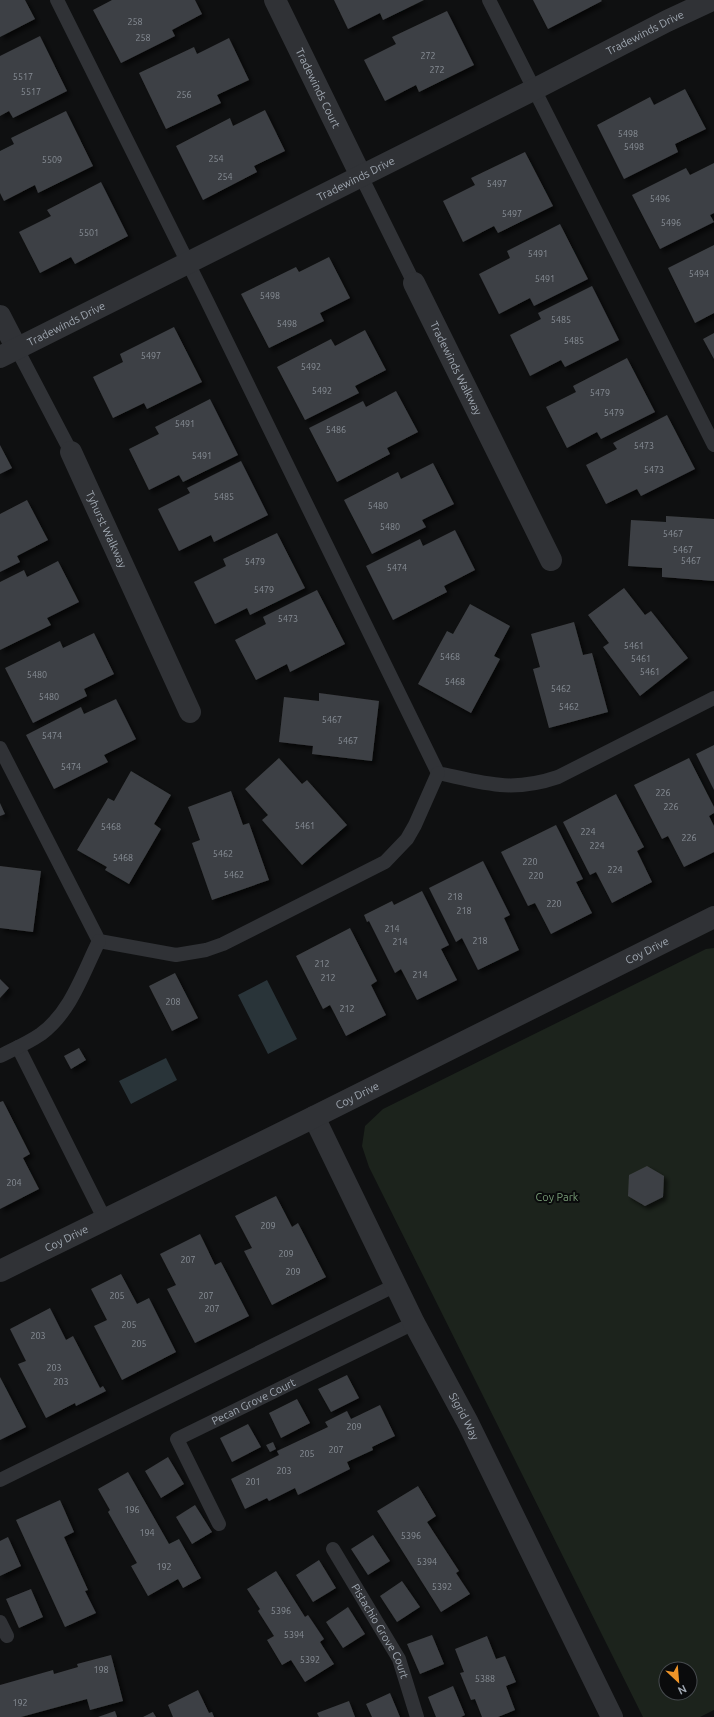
<svg xmlns="http://www.w3.org/2000/svg" width="714" height="1717" viewBox="0 0 714 1717" font-family="Ubuntu,sans-serif">
  <style>
    .green { fill: #1c231c; fill-rule: evenodd }
    .water { fill: #293439 }
    .building { fill: #3e4044; filter: url(#shadow) }
    .lines { fill: none; stroke-linecap: round; stroke-linejoin: round }
    .lane { stroke: #303236; stroke-width: 14 }
    .street { stroke: #303236; stroke-width: 22 }
    .labels { text-anchor: middle; dominant-baseline: central; stroke-width: 4; stroke-linejoin: round; paint-order: stroke }
    .number-label { font-size: 9px; fill: #888e96 }
    .street-label { font-size: 11px; fill: #a0a8b2; stroke: #0a0b0c }
    .park-label { font-size: 11px; fill: #799d77; stroke: #0a0b0c }
  </style>
  <defs>
    <filter id="shadow"><feDropShadow dx="3.5" dy="3.5" stdDeviation="2" flood-color="#0009"/></filter>
  </defs>
  <rect width="100%" height="100%" fill="#0f1011"/>
  <path class="green" d="M714 948V1710L700 1717H643L369 1167 362 1146 365 1126 383 1109 706 949ZM666 1669H690V1693H666Z"/>
  <path class="water" d="M267 980 297 1039 268 1054 238 995Z
    M166 1058 177 1080 131 1104 119 1081Z"/>
  <path class="building" d="M0 0H25L35 19 0 37Z
    M112 0H195L202 14 172 30 175 36 121 63 93 10Z
    M334 0H424L383 20 380 13 348 29Z
    M533 0H601L602 1 548 29Z
    M447 11 474 65 419 92 416 85 385 101 364 60 396 44 392 37Z
    M40 36 67 91 13 118 9 111 0 116V56Z
    M229 38 249 80 217 95 221 103 166 129 139 73 194 47 197 54Z
    M685 89 706 129 675 144 678 152 624 179 597 125 650 97 654 105Z
    M265 110 285 151 254 166 257 172 203 200 176 146 230 118 233 126Z
    M66 111 93 166 38 193 35 185 4 201 0 193V151L14 144 11 138Z
    M525 152 553 206 498 233 494 226 463 242 443 201 475 185 471 178Z
    M714 163V213L710 215 714 222 660 249 632 195 686 168 690 175Z
    M101 182 128 236 75 264 71 257 40 273 19 232 51 216 47 210Z
    M560 224 588 279 534 306 530 298 499 314 479 274 510 258 507 251Z
    M714 245V313L695 323 668 268Z
    M329 257 350 298 320 313 324 321 269 348 241 294 296 267 299 272Z
    M592 286 619 340 565 367 561 360 530 376 510 335 541 319 538 313Z
    M174 327 202 382 147 409 144 403 113 418 93 377 123 362 120 354Z
    M365 330 386 370 355 386 359 393 305 420 277 367 331 339 335 346Z
    M714 333V359L703 339Z
    M627 358 655 412 601 439 597 432 567 448 546 407 576 392 573 386Z
    M396 391 418 432 387 448 390 454 337 482 309 428 363 401 366 407Z
    M210 399 238 455 183 482 179 475 149 490 129 449 159 434 155 427Z
    M667 415 695 469 641 496 637 489 606 504 586 465 617 449 613 443Z
    M0 445 12 468 0 474Z
    M241 461 268 515 214 542 211 535 179 551 158 509 190 493 187 488Z
    M433 463 454 504 422 520 426 527 372 554 344 500 398 472 401 479Z
    M27 500 48 540 17 556 20 562 0 572V514Z
    M666 516 714 519V581L662 577V568L628 566 631 520 666 522Z
    M455 530 475 570 444 586 447 592 393 620 366 566 420 539 423 546Z
    M277 533 305 588 250 615 247 608 215 624 194 582 226 566 223 559Z
    M58 561 79 602 47 618 51 625 0 650V582L24 570 27 577Z
    M624 588 645 615 651 611 688 658 640 696 603 647 609 643 588 615Z
    M317 590 345 644 290 672 287 664 256 680 235 640 266 624 263 617Z
    M470 604 510 626 494 656 500 659 471 713 418 684 447 631 453 634Z
    M574 622 583 655 592 653 608 712 549 728 533 669 540 667 531 634Z
    M94 633 114 674 84 689 87 696 33 723 5 668 60 641 63 648Z
    M319 693 379 701 372 761 312 754 313 746 279 742 284 697 319 701Z
    M116 699 136 739 104 755 108 762 54 789 26 735 81 707 84 714Z
    M714 745V790L696 754Z
    M279 758 302 784 307 780 347 825 302 865 262 820 268 815 245 789Z
    M689 758 714 807V813L709 816 714 826V852L684 867 668 836 662 839 634 785Z
    M131 771 171 795 154 824 161 829 129 884 105 870 107 867 77 850 108 798 114 801Z
    M231 791 243 825 249 823 269 880 212 900 192 843 200 840 188 807Z
    M616 794 644 847 637 851 652 882 612 903 596 872 590 875 563 822Z
    M0 803 5 814 0 816Z
    M556 825 583 879 576 882 592 913 551 934 535 903 528 906 501 852Z
    M483 861 510 915 504 918 519 950 478 970 462 938 456 942 429 888Z
    M0 866 41 871 33 932 0 928Z
    M422 891 449 945 441 949 457 980 417 1000 401 969 395 973 369 921 367 922 364 915 392 901 394 905Z
    M350 928 377 981 371 985 386 1015 346 1036 330 1005 323 1009 296 956Z
    M175 973 198 1018 172 1031 149 986Z
    M0 979 9 988 0 998Z
    M79 1048 86 1060 71 1069 64 1056Z
    M3 1101 30 1154 23 1158 39 1189 0 1209V1102Z
    M647 1166 664 1176 663 1197 645 1206 628 1196 629 1175Z
    M276 1196 292 1227 298 1223 326 1277 272 1305 244 1251 252 1248 235 1216Z
    M200 1234 215 1265 221 1262 249 1316 195 1343 167 1289 176 1285 160 1254Z
    M121 1274 137 1304 149 1298 176 1352 122 1380 94 1326 107 1320 91 1289Z
    M50 1308 66 1340 73 1336 100 1388 103 1386 106 1391 76 1406 75 1403 46 1418 18 1364 26 1361 10 1329Z
    M347 1375 359 1398 331 1412 318 1389Z
    M0 1377 26 1427 0 1440Z
    M297 1399 310 1423 281 1438 269 1413Z
    M380 1405 395 1436 372 1447 373 1450 347 1462 350 1469 298 1495 295 1488 269 1501 267 1498 245 1509 231 1479 279 1455 277 1451 328 1427 325 1422 347 1411 351 1419Z
    M248 1424 261 1447 232 1462 220 1438Z
    M273 1442 276 1449 270 1452 266 1445Z
    M168 1457 184 1484 161 1498 145 1471Z
    M128 1472 169 1544 179 1539 201 1578 183 1588 178 1579 148 1596 131 1566 137 1563 108 1512 110 1510 98 1489Z
    M418 1486 436 1516 427 1522 459 1571 456 1573 470 1594 441 1612 377 1511Z
    M60 1500 74 1532 64 1537 88 1590 85 1591 96 1613 65 1627 16 1520Z
    M195 1505 212 1532 192 1544 176 1517Z
    M373 1535 390 1561 368 1575 351 1549Z
    M8 1537 21 1566 0 1576V1541Z
    M319 1560 336 1588 313 1602 296 1575Z
    M276 1571 305 1617 308 1615 324 1639 320 1642 334 1664 305 1682 291 1660 282 1665 267 1640 274 1636 258 1611 260 1609 247 1589Z
    M402 1581 420 1607 397 1622 380 1596Z
    M31 1589 43 1617 19 1628 6 1599Z
    M348 1607 365 1634 343 1648 326 1622Z
    M432 1635 444 1664 420 1674 407 1644Z
    M487 1636 496 1659 505 1656 516 1682 506 1686 515 1710 498 1717H482L475 1699 471 1700 460 1673 464 1672 455 1649Z
    M111 1655 123 1701 90 1710 87 1699 21 1717H0V1685L53 1670 54 1674 78 1667 77 1664Z
    M453 1686 465 1715 461 1717H436L428 1697Z
    M198 1690 209 1713 212 1712 214 1717H173L168 1705Z
    M390 1693 400 1717H372L366 1704Z
    M349 1701 355 1717H319L317 1713Z
    M115 1711 117 1717H98Z
    M153 1712 156 1717H143Z"/>
  <g class="lines">
    <g class="lane">
      <path d="M57 0 205 297 438 773C484 783 511 793 558 777L714 698"/>
      <path d="M489 0 714 445"/>
      <path d="M361 176 414 283"/>
      <path d="M17 349 71 452"/>
      <path d="M0 748 99 941 176 955 206 950 223 944 385 862 407 839 415 825 438 773"/>
      <path d="M18 1047 105 1220"/>
      <path d="M0 1056C14 1049 28 1043 41 1034 71 1012 83 973 99 941"/>
      <path d="M0 1480 396 1285"/>
      <path id="s1" d="M219 1524 177 1439 414 1323"/>
      <path id="s2" d="M333 1549 399 1659 417 1717"/>
      <path d="M0 1622 7 1636"/>
    </g>
    <g class="street">
      <path id="s3" d="M275 0 361 176"/>
      <path id="s4" d="M414 283 551 560"/>
      <path d="M0 316 17 349"/>
      <path id="s5" d="M0 357 535 89 667 21 712 0"/>
      <path id="s6" d="M71 452 190 712"/>
      <path id="s7" d="M314 1117 414 1323 468 1423 612 1717"/>
      <path id="s8" d="M0 1271 314 1117 714 917"/>
    </g>
  </g>
  <g class="labels">
    <g class="number-label">
      <text x="135" y="22">258</text>
      <text x="143" y="38">258</text>
      <text x="428" y="56">272</text>
      <text x="437" y="70">272</text>
      <text x="23" y="77">5517</text>
      <text x="31" y="92">5517</text>
      <text x="184" y="95">256</text>
      <text x="628" y="134">5498</text>
      <text x="634" y="147">5498</text>
      <text x="216" y="159">254</text>
      <text x="52" y="160">5509</text>
      <text x="225" y="177">254</text>
      <text x="497" y="184">5497</text>
      <text x="660" y="199">5496</text>
      <text x="512" y="214">5497</text>
      <text x="671" y="223">5496</text>
      <text x="89" y="233">5501</text>
      <text x="538" y="254">5491</text>
      <text x="699" y="274">5494</text>
      <text x="545" y="279">5491</text>
      <text x="270" y="296">5498</text>
      <text x="561" y="320">5485</text>
      <text x="287" y="324">5498</text>
      <text x="574" y="341">5485</text>
      <text x="151" y="356">5497</text>
      <text x="311" y="367">5492</text>
      <text x="322" y="391">5492</text>
      <text x="600" y="393">5479</text>
      <text x="614" y="413">5479</text>
      <text x="185" y="424">5491</text>
      <text x="336" y="430">5486</text>
      <text x="644" y="446">5473</text>
      <text x="202" y="456">5491</text>
      <text x="654" y="470">5473</text>
      <text x="224" y="497">5485</text>
      <text x="378" y="506">5480</text>
      <text x="390" y="527">5480</text>
      <text x="673" y="534">5467</text>
      <text x="683" y="550">5467</text>
      <text x="691" y="561">5467</text>
      <text x="255" y="562">5479</text>
      <text x="397" y="568">5474</text>
      <text x="264" y="590">5479</text>
      <text x="288" y="619">5473</text>
      <text x="634" y="646">5461</text>
      <text x="450" y="657">5468</text>
      <text x="641" y="659">5461</text>
      <text x="650" y="672">5461</text>
      <text x="37" y="675">5480</text>
      <text x="455" y="682">5468</text>
      <text x="561" y="689">5462</text>
      <text x="49" y="697">5480</text>
      <text x="569" y="707">5462</text>
      <text x="332" y="720">5467</text>
      <text x="52" y="736">5474</text>
      <text x="348" y="741">5467</text>
      <text x="71" y="767">5474</text>
      <text x="663" y="793">226</text>
      <text x="671" y="807">226</text>
      <text x="305" y="826">5461</text>
      <text x="111" y="827">5468</text>
      <text x="588" y="832">224</text>
      <text x="689" y="838">226</text>
      <text x="597" y="846">224</text>
      <text x="223" y="854">5462</text>
      <text x="123" y="858">5468</text>
      <text x="530" y="862">220</text>
      <text x="615" y="870">224</text>
      <text x="234" y="875">5462</text>
      <text x="536" y="876">220</text>
      <text x="455" y="897">218</text>
      <text x="554" y="904">220</text>
      <text x="464" y="911">218</text>
      <text x="392" y="929">214</text>
      <text x="480" y="941">218</text>
      <text x="400" y="942">214</text>
      <text x="322" y="964">212</text>
      <text x="420" y="975">214</text>
      <text x="328" y="978">212</text>
      <text x="173" y="1002">208</text>
      <text x="347" y="1009">212</text>
      <text x="14" y="1183">204</text>
      <text x="268" y="1226">209</text>
      <text x="286" y="1254">209</text>
      <text x="188" y="1260">207</text>
      <text x="293" y="1272">209</text>
      <text x="117" y="1296">205</text>
      <text x="206" y="1296">207</text>
      <text x="212" y="1309">207</text>
      <text x="129" y="1325">205</text>
      <text x="38" y="1336">203</text>
      <text x="139" y="1344">205</text>
      <text x="54" y="1368">203</text>
      <text x="61" y="1382">203</text>
      <text x="354" y="1427">209</text>
      <text x="336" y="1450">207</text>
      <text x="307" y="1454">205</text>
      <text x="284" y="1471">203</text>
      <text x="253" y="1482">201</text>
      <text x="132" y="1510">196</text>
      <text x="147" y="1533">194</text>
      <text x="411" y="1536">5396</text>
      <text x="427" y="1562">5394</text>
      <text x="164" y="1567">192</text>
      <text x="442" y="1587">5392</text>
      <text x="281" y="1611">5396</text>
      <text x="294" y="1635">5394</text>
      <text x="310" y="1660">5392</text>
      <text x="101" y="1670">198</text>
      <text x="485" y="1679">5388</text>
      <text x="20" y="1703">192</text>
    </g>
    <g class="street-label">
      <text stroke="none"><textPath href="#s5" startOffset="722">Tradewinds Drive</textPath></text>
      <text stroke="none"><textPath href="#s3" startOffset="98">Tradewinds Court</textPath></text>
      <text stroke="none"><textPath href="#s5" startOffset="398">Tradewinds Drive</textPath></text>
      <text stroke="none"><textPath href="#s5" startOffset="74">Tradewinds Drive</textPath></text>
      <text stroke="none"><textPath href="#s4" startOffset="95">Tradewinds Walkway</textPath></text>
      <text stroke="none"><textPath href="#s6" startOffset="85">Tyhurst Walkway</textPath></text>
      <text stroke="none"><textPath href="#s8" startOffset="722">Coy Drive</textPath></text>
      <text stroke="none"><textPath href="#s8" startOffset="398">Coy Drive</textPath></text>
      <text stroke="none"><textPath href="#s8" startOffset="74">Coy Drive</textPath></text>
      <text stroke="none"><textPath href="#s1" startOffset="180">Pecan Grove Court</textPath></text>
      <text stroke="none"><textPath href="#s7" startOffset="335">Sigrid Way</textPath></text>
      <text stroke="none"><textPath href="#s2" startOffset="95">Pistachio Grove Court</textPath></text>
    </g>
    <g class="park-label">
      <text x="557" y="1197">Coy Park</text>
    </g>
  </g>
  <g transform="translate(678 1681) rotate(154)"><circle r="19" fill="#0a0b0c" stroke="#464a4e"/>
  <path d="M0-3L7 15L0 10L-7 15Z" fill="#f09528"/>
  <text y="-6" font-size="11" font-weight="bold" text-anchor="middle" fill="#a0a8b2">N</text>
  </g>
</svg>
